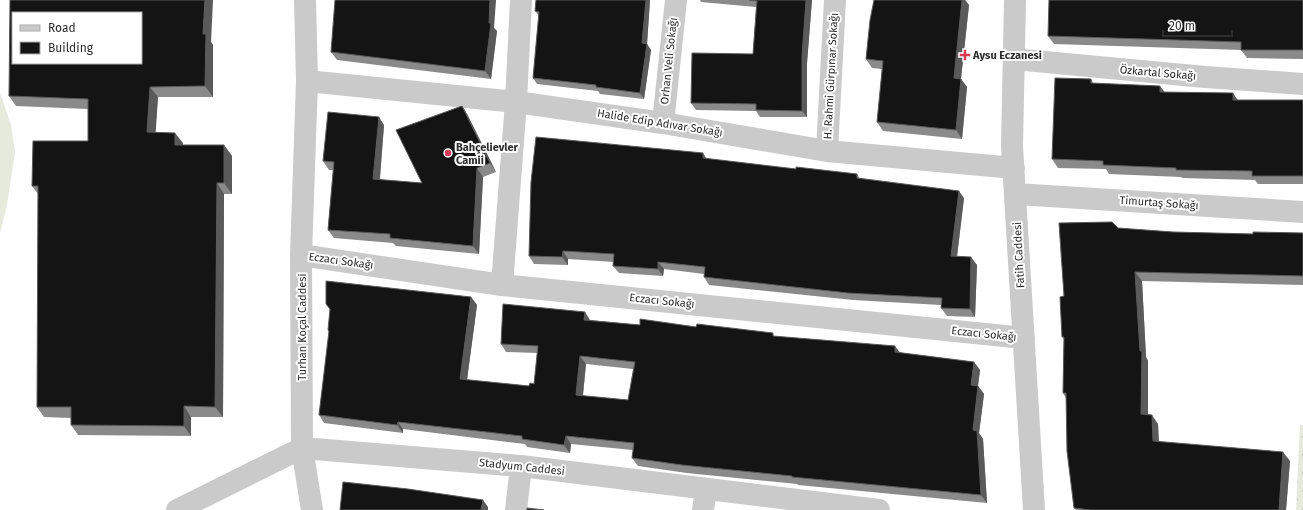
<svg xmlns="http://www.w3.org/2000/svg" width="1303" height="510" viewBox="0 0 1303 510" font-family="'Fira Sans',sans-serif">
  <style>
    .forest { fill: url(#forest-crowns) }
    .garden { fill: #e5eadc }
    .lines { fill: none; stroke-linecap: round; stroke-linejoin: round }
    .street { stroke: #cacaca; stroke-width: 22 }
    .wall { fill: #8a8a8a; fill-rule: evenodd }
    .shaded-wall { fill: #5a5a5a }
    .building { fill: #141414; stroke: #5a5a5a; fill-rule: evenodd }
    .poi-dot { fill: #da3a55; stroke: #fff; stroke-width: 1.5 }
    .labels { text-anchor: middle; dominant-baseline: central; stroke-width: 4; stroke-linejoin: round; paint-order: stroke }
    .poi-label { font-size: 11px; font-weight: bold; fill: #2d2d2d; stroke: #fff; text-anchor: start }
    .street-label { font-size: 11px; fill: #2d2d2d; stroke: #fff }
  </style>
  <defs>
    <pattern id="forest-crowns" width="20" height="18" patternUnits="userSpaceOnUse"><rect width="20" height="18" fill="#e5eadc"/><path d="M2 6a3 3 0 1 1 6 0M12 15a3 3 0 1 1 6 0" fill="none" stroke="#c5c9bd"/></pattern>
  </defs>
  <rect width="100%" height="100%" fill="#fff"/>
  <path class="forest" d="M1300 425H1303V510H1296Z"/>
  <path class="garden" d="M0 93 11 125 15 152 7 205 0 233Z"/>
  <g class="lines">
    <path class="street" d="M305 0 307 81 301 255 302 448 312 510
      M1015 0 1012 146 1034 510
      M1014 59 1205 77 1303 84
      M307 81 516 102 663 123 827 151 1014 168
      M663 123 676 0
      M827 151 835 0
      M1015 194 1303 212
      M301 255 502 285 1024 338
      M502 285 516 102 521 0
      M177 510 302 448 521 466 879 510
      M516 510 521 466
      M703 510 706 489"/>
  </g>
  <path class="wall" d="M536 0H650L647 44 651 50 644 99 600 94 598 91 537 84 533 78 539 16 535 11Z
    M700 0H812L807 63V117H760L756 111 696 110 691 103 753 54 756 7 701 2Z
    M874 0H965L969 5 961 79 967 87 962 139 883 131 877 122 882 69 872 68 866 59Z
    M1303 0V59L1247 58 1241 50 1054 44 1048 36Z
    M494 28 497 31 491 79 337 60 331 52Z
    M211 42 213 45V97H158L155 132 183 143V145H224L232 156V194H224L223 417H191V436L78 435 71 425V418L44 417 37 407 38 194 32 186 88 141V109L16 106 9 96Z
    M1091 79 1093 83 1165 92 1237 100H1303V184H1258L1255 180 1182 178 1181 177 1109 174 1106 169 1058 168 1052 159Z
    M462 106 467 114 496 172 483 177 479 254 396 246 393 243 334 238 328 230 333 170H329L323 161 384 125 380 180 422 183Z
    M707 159 796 169 857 174 860 179 964 198 957 257 977 265 975 317 947 316 941 308V305L853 300 709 285 704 277V274L664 269 663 276 619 273 613 266 614 262 568 259V265L534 264 529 256Z
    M1118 228 1173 232 1253 234 1303 233V285L1142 281 1146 357 1148 361V414L1158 424 1159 442 1290 461 1286 510H1076L1074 508 1066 398 1063 393 1064 339 1062 337 1064 296Z
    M471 297 477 305 467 380 529 386 534 384 537 353 506 352 501 344 590 320 640 325 696 327 974 362 980 370 978 386 984 394 979 433 983 439 987 503 798 485 797 484 687 473 638 466 632 458 633 450 571 444 570 453 527 447 525 444 403 429V433L324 423 319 415 329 332 328 330ZM586 364 633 369 628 400 583 396Z"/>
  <path class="shaded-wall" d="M205 0H213L211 42 213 45V97L205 86 203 34Z
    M490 0H496L494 28 497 31 491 79 485 71Z
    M646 0H650L647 44 651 50 644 99 640 93 642 43Z
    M806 0H812L807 63V117L802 111V56Z
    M962 0H965L969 5 960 87 954 78Z
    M961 79 967 87 962 139 956 130Z
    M1160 86 1166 94 1160 92Z
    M150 87 158 97 155 143 147 132Z
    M1233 93 1239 102 1233 100Z
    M462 106 467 114 496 172 490 163Z
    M379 117 384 125 379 187 373 179Z
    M175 133 183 143 182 156 175 145Z
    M224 145 232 156V194L224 183Z
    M703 153 708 161 703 158Z
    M477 168 483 177 479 254 473 246Z
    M217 183 224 194 223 417 215 407Z
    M959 191 964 198 956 264 951 256Z
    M563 251 568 259V265L562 257Z
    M971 257 977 265 975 317 970 309Z
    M658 262 664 269 663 276 658 269Z
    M1135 272 1142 281 1146 357 1148 361V423L1141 414 1140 351Z
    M471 297 477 305 466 387 460 379Z
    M585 312 590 320 589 328 584 320Z
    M895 346 901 354 895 352Z
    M580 356 586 364 582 403 576 395Z
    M974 362 980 370 977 393 971 385Z
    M978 386 984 394 979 433 983 439 987 503 981 495 973 430Z
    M184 406 191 417V436L184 426Z
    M1152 415 1158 424 1159 451 1153 441Z
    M398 422 403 429V433L397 425Z
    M566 436 571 444 570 453 564 445Z
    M1283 452 1290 461 1286 510H1279Z
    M483 500 488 507V510H481Z"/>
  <path class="building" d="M10 0H205L203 34H206L205 86 150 87 147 132 175 133V145H224V183H217L215 407 184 406V426L71 425V407H37L38 186H32L33 141H88V99L9 96ZM13 13H141V63H13Z
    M335 0H490L489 23H491L485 71 331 52Z
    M536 0H646L642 43 647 44 640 93 596 87V85L533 78 539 12 535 11Z
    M749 0H806L802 56V111L756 110V104L691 103 692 53 753 54 757 1Z
    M874 0H962L954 78 961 79 956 130 877 122 883 61 866 59 870 20Z
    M1049 0H1303V50H1241V42L1048 36Z
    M1055 78 1091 79V83L1160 86V92L1233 93V100H1303V176H1252V171L1176 170V168L1103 165V161L1052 159Z
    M462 106 490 163 477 168 473 246 390 238V234L328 230 334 162 323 161 328 112 379 117 373 179 422 183 396 130Z
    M536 137 703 153V158L796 169V167L857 174V178L959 191 951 256 971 257 970 309 941 308 942 298 848 293 704 277 705 267 658 262V269L613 266 614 254 563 251 562 257 529 256 531 182Z
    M1112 222 1118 228 1173 232 1253 234V232L1303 233V276L1135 272 1140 351H1142L1141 414 1152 415 1153 441 1283 452 1279 510H1091L1074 508 1067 451 1066 393H1063L1064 337H1062L1060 297 1064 296 1059 223Z
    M326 281 471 297 460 379 529 386 530 383 534 384 538 346 501 344 503 304 585 312 584 320 640 325V319L696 327 697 324 773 333V336L895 346V352L974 362 971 385 978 386 973 430 977 431 981 495 792 477V476L682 465 632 458 634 443 566 436 564 445 522 439V436L398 422 397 425 319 415 329 331 328 330 330 309 326 304ZM580 356 635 362 628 400 576 395Z
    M343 482 408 489 483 500 481 510H340Z
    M527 508 544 510H527Z"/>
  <g class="poi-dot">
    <path d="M963 49h4v4h4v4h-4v4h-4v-4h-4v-4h4z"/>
    <circle cx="448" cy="153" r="4"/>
  </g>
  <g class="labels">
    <g class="poi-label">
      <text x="973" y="55">Aysu Eczanesi</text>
      <text x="456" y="147">Bahçelievler<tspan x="456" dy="13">Camii</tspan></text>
    </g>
    <g class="street-label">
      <text transform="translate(669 61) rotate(-84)">Orhan Veli Sokağı</text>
      <text transform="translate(1158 73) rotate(5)">Özkartal Sokağı</text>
      <text transform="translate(831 76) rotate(-87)">H. Rahmi Gürpınar Sokağı</text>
      <text transform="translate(660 123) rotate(9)">Halide Edip Adıvar Sokağı</text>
      <text transform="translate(1159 203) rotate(4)">Timurtaş Sokağı</text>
      <text transform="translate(1019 255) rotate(-93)">Fatih Caddesi</text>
      <text transform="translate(341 261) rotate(8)">Eczacı Sokağı</text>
      <text transform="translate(662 301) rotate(6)">Eczacı Sokağı</text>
      <text transform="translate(302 327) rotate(-90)">Turhan Koçal Caddesi</text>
      <text transform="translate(984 334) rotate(6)">Eczacı Sokağı</text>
      <text transform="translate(522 467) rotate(6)">Stadyum Caddesi</text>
    </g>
  </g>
  <rect x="12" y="12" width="130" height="52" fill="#ffffff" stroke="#ababab"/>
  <rect x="20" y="25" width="20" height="6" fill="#cacaca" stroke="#ababab"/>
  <text x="48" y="32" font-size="12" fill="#2d2d2d">Road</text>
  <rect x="20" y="42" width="20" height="12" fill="#141414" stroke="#ababab"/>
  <text x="48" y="52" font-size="12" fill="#2d2d2d">Building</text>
  <path d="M1163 30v6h69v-6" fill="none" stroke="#2d2d2d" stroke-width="2"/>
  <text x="1169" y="30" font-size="12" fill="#2d2d2d" stroke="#ffffff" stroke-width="3" paint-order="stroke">20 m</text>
</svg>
